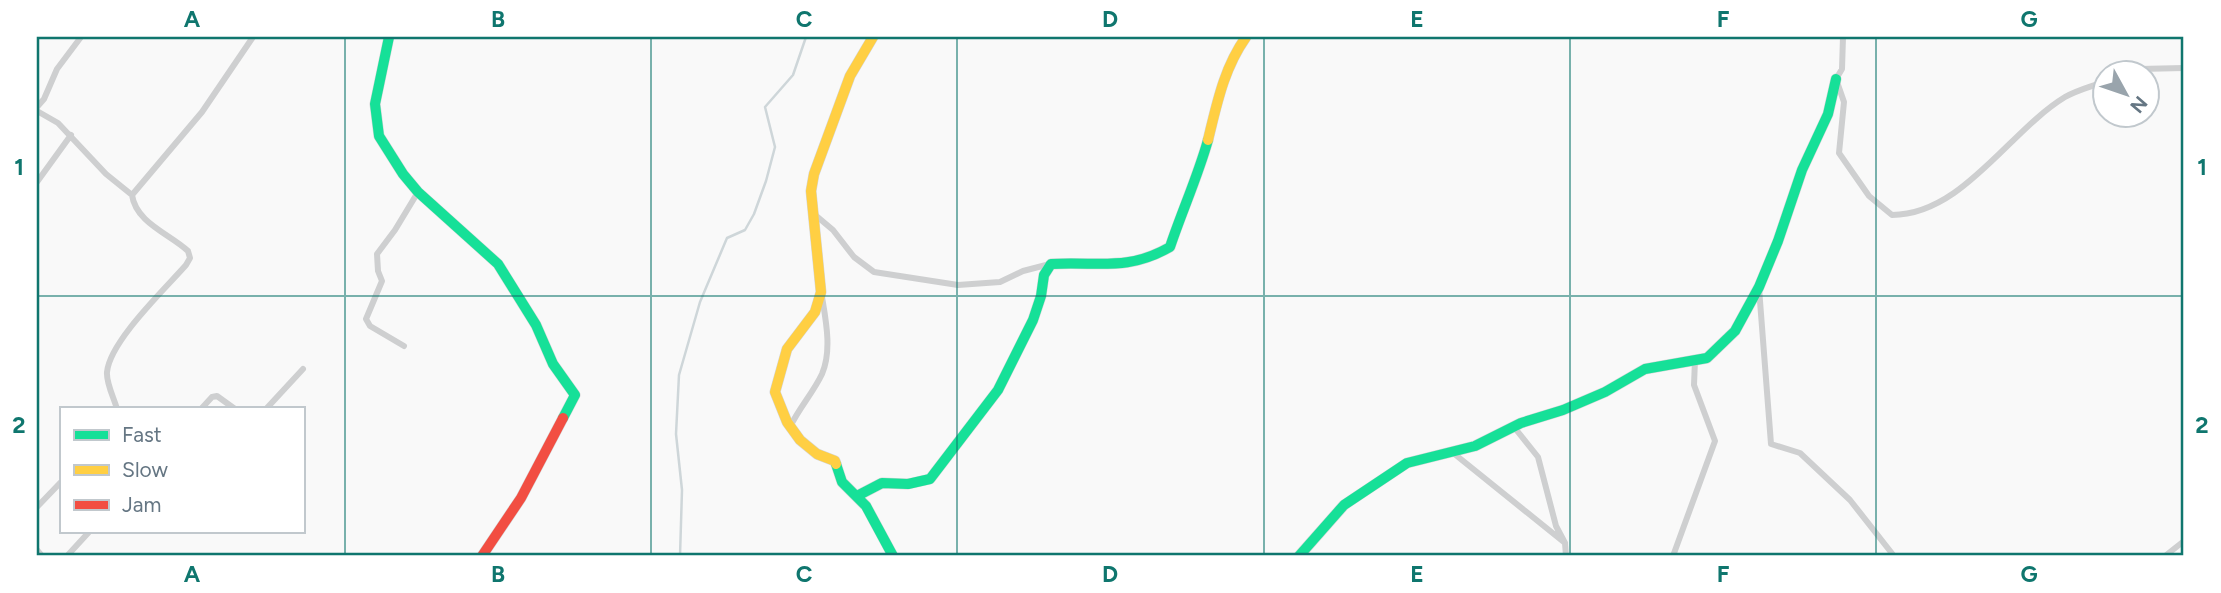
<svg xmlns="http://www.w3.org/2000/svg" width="2221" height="593" viewBox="0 0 2221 593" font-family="Figtree,sans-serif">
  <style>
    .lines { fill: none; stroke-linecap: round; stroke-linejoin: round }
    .stream { stroke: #ced6d9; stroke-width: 2.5 }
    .fast-casing { stroke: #d5d6d7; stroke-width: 11 }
    .slow-casing { stroke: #d5d6d7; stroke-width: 11 }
    .jam-casing { stroke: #d5d6d7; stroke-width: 11 }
    .street { stroke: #cecfd0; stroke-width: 6 }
    .fast { stroke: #16e098; stroke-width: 10 }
    .slow { stroke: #ffcf43; stroke-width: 10 }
    .jam { stroke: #f24e42; stroke-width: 10 }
    .grid { fill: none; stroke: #0f766e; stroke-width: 2; stroke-opacity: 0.55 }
    .neatline { fill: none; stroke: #0f766e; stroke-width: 2.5 }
    .grid-label { font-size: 23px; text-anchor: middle; font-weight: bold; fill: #0f766e }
  </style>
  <rect width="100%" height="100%" fill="#f9f9f9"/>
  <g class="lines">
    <path class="stream" d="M680 556 682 490 676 434 679 375 700 302 727 238 745 230 754 214 766 181 775 147 765 107 793 75 806 37"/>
    <g class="fast-casing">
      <path id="fast" d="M389 37 375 104 379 136 403 174 418 192 498 264 536 325 553 364 575 395 563 418
        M836 464 842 482 866 506 893 556
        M857 496 882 483 908 484 930 479 998 390 1033 320 1041 296 1044 275 1051 264C1098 261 1126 272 1170 247 1182 211 1198 176 1208 140
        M1299 556 1344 505 1407 463 1475 446 1521 423 1563 410 1605 392 1645 369 1707 358 1735 331 1759 287 1778 241 1802 170 1828 114 1836 79"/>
    </g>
    <g class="slow-casing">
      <path id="slow" d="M1208 140C1217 103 1224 68 1246 37
        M836 464 835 461 817 454 800 440 787 422 775 392 787 349 815 312 821 292 811 191 814 174 850 76 873 37"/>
    </g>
    <g class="jam-casing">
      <path id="jam" d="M482 556 521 498 563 418"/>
    </g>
    <path class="street" d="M1843 37 1842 69 1836 79 1844 102 1839 153 1869 196 1892 215C1962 215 2009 131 2065 97 2077 90 2093 86 2106 81
      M2127 74 2139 69 2184 68
      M37 107 44 99 57 69 81 37
      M37 111 58 123 106 174 132 195C136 223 170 234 188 251L190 258 186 265C165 289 110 341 107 372 106 383 114 398 117 409
      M37 182 71 135
      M132 195 202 112 253 37
      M814 214 833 230 854 257 874 272 958 285 1000 282 1023 271 1050 264
      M1759 288 1771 444 1800 453 1850 500 1894 556
      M404 346 370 326 366 319 382 281 378 271 377 254 395 230 418 192
      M201 409 212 397 217 396 235 409
      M266 409 303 369
      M790 427C799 408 813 393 822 374 832 351 826 321 822 297
      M1514 427 1538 457 1556 526 1565 543 1566 556
      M1452 452 1565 543
      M37 507 61 482
      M37 550 42 556
      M67 556 89 532
      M1673 556 1715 441 1694 385 1695 360
      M2165 556 2184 541"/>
    <use href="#fast" class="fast"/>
    <use href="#slow" class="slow"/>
    <use href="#jam" class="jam"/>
  </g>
  <path class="grid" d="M345 37V556M651 37V556M957 37V556M1264 37V556M1570 37V556M1876 37V556M37 296H2184"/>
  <rect width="2221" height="593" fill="none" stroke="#ffffff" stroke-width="77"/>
  <rect x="60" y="407" width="245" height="126" fill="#ffffff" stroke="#c1c8cd" stroke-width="2"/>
  <rect x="74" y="430" width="35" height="10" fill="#16e098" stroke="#c1c8cd" stroke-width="2"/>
  <text x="122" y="442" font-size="21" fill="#657683">Fast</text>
  <rect x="74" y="465" width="35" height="10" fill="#ffcf43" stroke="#c1c8cd" stroke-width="2"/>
  <text x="122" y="477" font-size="21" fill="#657683">Slow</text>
  <rect x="74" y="500" width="35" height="10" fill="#f24e42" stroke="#c1c8cd" stroke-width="2"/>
  <text x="122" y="512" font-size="21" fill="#657683">Jam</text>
  <g transform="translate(2126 94) rotate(130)"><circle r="33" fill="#ffffff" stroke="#c1c8cd" stroke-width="2"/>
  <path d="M0-5L12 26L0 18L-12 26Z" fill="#99a4ac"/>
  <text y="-10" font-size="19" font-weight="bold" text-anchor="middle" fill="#657683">N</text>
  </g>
  <rect x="38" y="38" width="2144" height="516" class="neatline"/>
  <g class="grid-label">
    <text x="192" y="27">A</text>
    <text x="498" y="27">B</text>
    <text x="804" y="27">C</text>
    <text x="1110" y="27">D</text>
    <text x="1417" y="27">E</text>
    <text x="1723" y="27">F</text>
    <text x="2029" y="27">G</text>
    <text x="19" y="175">1</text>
    <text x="2202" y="175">1</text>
    <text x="19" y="433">2</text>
    <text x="2202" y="433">2</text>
    <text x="192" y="582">A</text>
    <text x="498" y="582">B</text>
    <text x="804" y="582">C</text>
    <text x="1110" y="582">D</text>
    <text x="1417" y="582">E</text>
    <text x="1723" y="582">F</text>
    <text x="2029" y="582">G</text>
  </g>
</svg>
